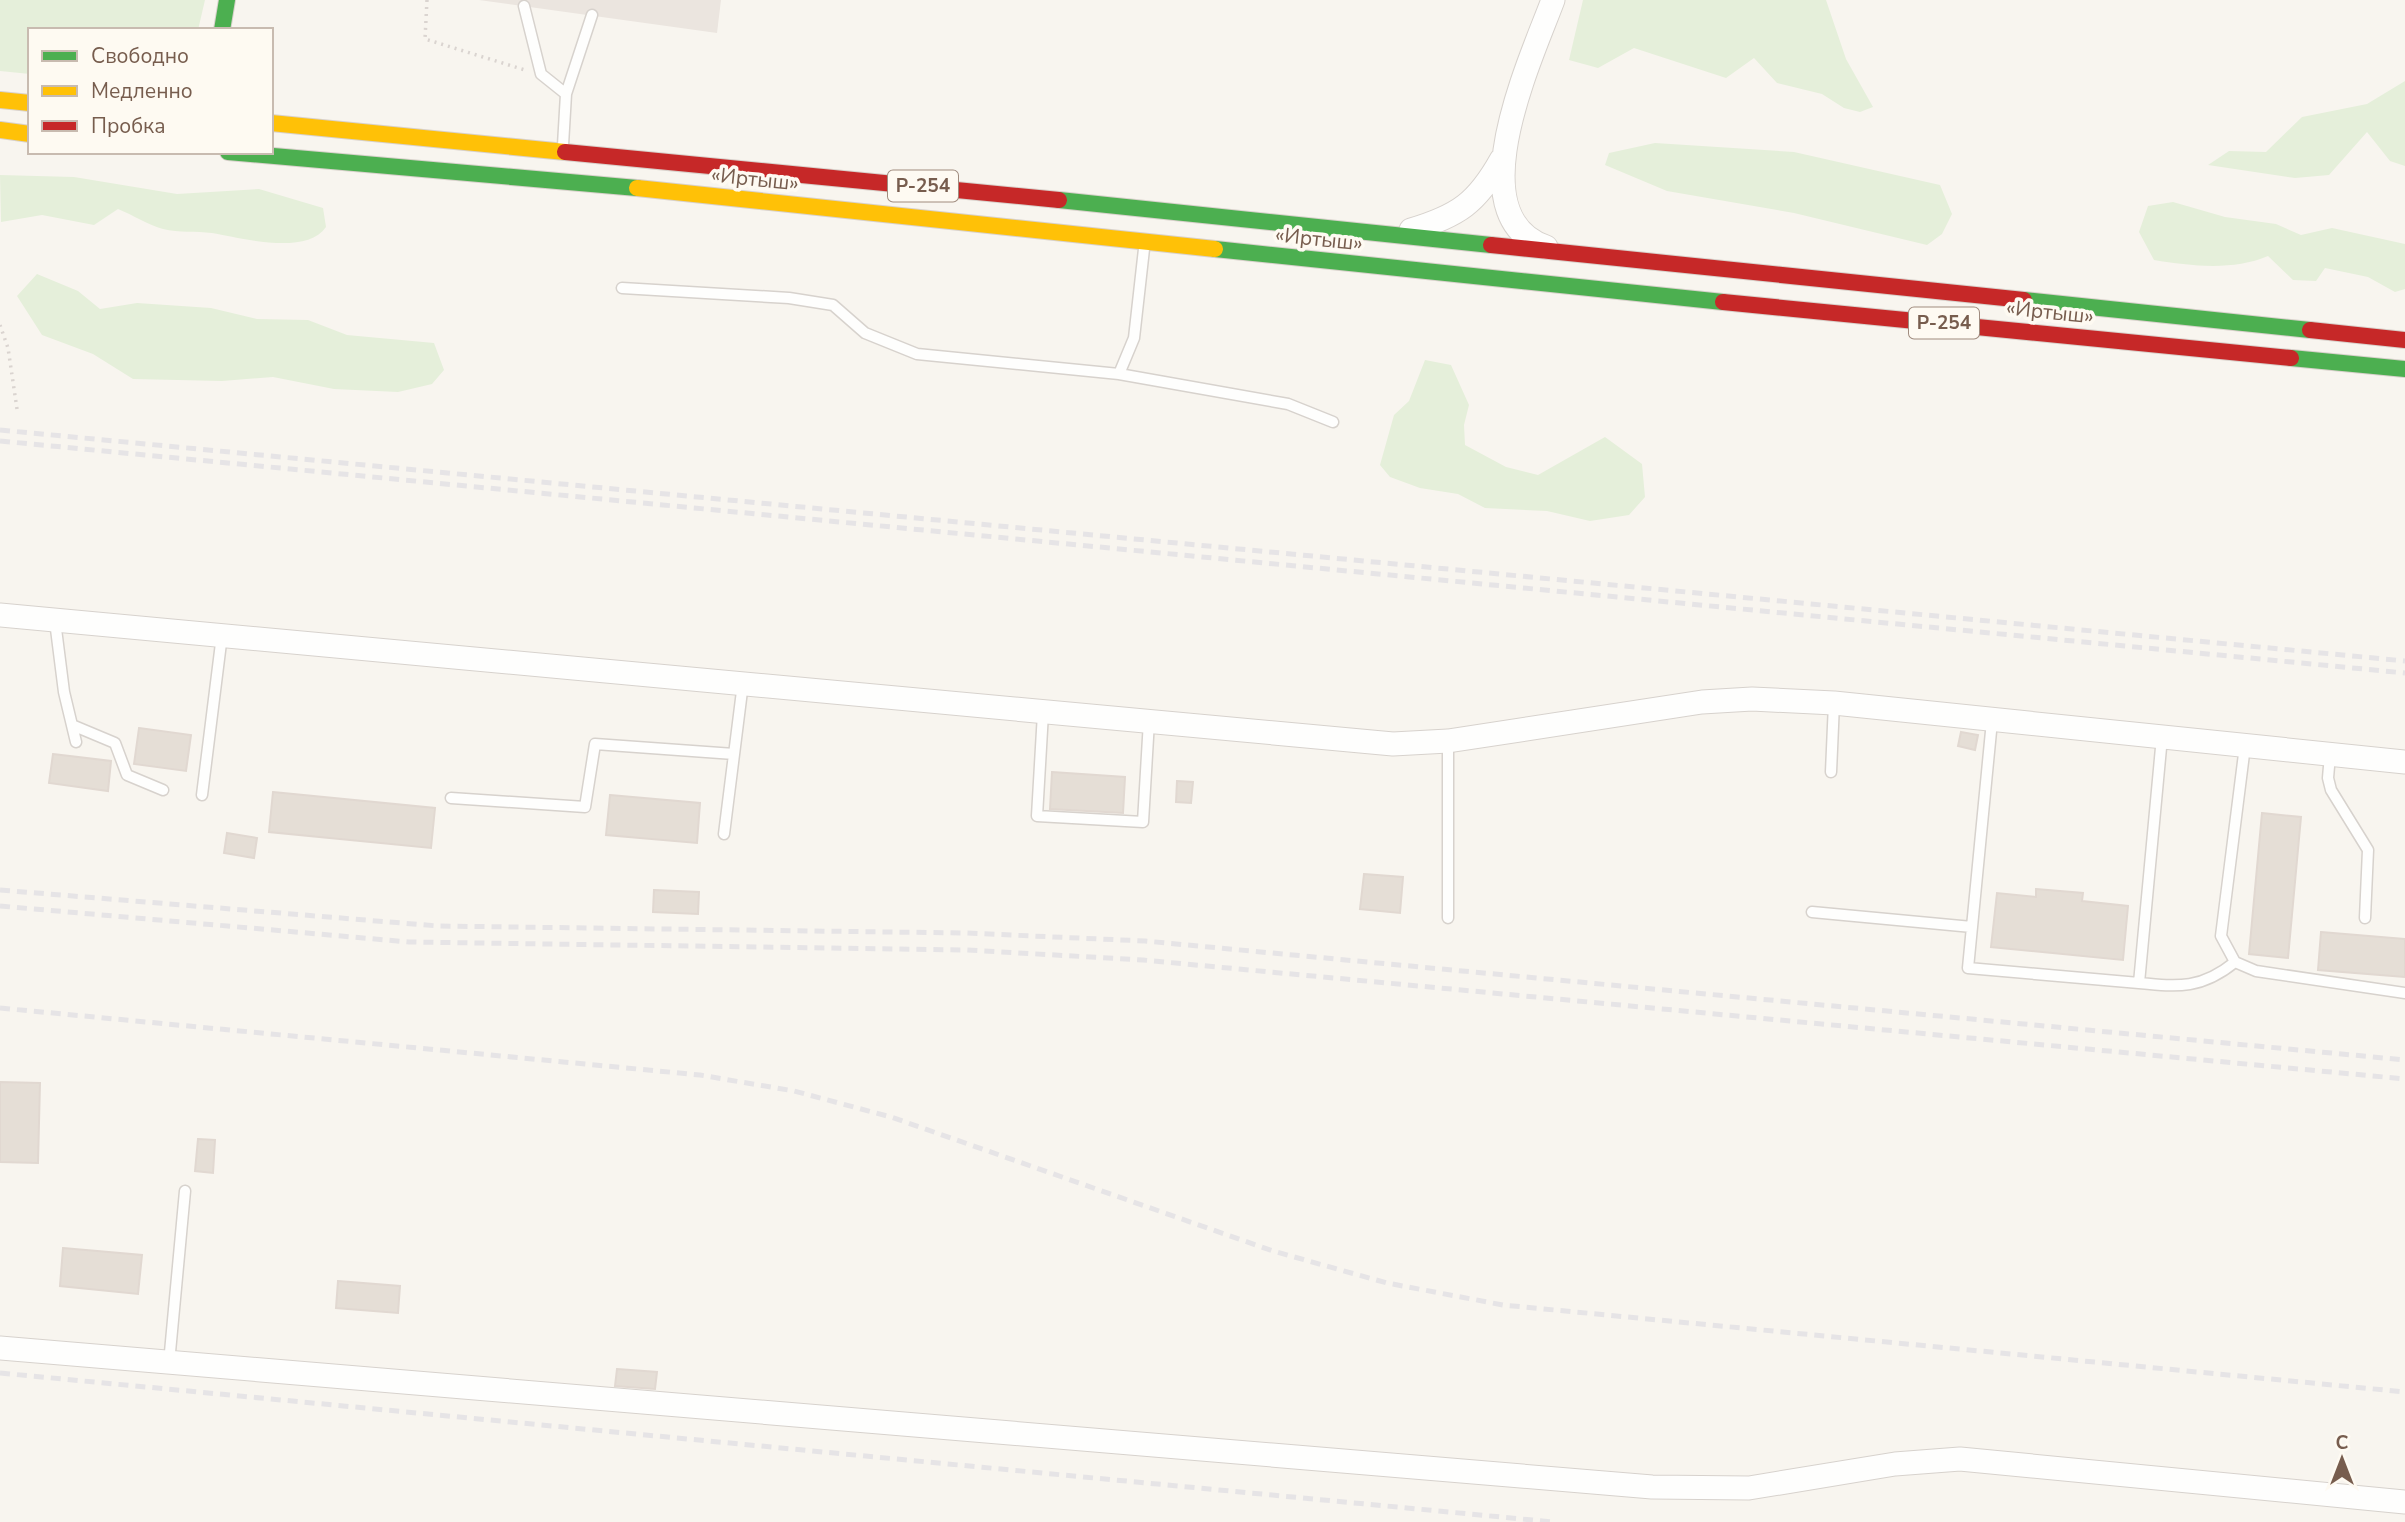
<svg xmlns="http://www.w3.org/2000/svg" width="2405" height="1522" viewBox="0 0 2405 1522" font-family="'Nunito Sans',sans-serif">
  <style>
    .industrial { fill: #ebe5df }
    .green { fill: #e5efda }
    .building { fill: #e5ded6; stroke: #e1d8d1; stroke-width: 2 }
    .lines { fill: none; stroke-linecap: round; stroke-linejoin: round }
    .lane-casing { stroke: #d7d2cd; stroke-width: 13 }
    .street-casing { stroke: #d7d2cd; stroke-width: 25 }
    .fast-casing { stroke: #d8d1cb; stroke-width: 18 }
    .slow-casing { stroke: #d8d1cb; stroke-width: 18 }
    .jam-casing { stroke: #d8d1cb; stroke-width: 18 }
    .path { stroke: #dad4d0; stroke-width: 3.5; stroke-dasharray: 2 5; stroke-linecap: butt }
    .lane { stroke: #fefefd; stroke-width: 10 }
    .street { stroke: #fefefd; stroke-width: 23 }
    .fast { stroke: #4caf50; stroke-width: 16 }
    .slow { stroke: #ffc107; stroke-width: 16 }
    .jam { stroke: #c62828; stroke-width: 16 }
    .rail { stroke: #e6e4e6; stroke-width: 5; stroke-dasharray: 10 7; stroke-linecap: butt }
    .labels { text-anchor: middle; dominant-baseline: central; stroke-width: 7; stroke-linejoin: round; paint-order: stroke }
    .shield { fill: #fefaf2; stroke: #a08c7f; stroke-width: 2 }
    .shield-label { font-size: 19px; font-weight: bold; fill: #775d4e }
    .street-label { font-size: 21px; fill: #775d4e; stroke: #fefaf2 }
  </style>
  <rect width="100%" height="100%" fill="#f8f5ef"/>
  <path class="industrial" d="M479 0H721L717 33Z"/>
  <path class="green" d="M0 0H205L198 30H30V74L0 71Z
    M1583 0H1826L1846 59 1873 107 1860 112 1844 108 1822 94 1777 83 1754 58 1726 78 1634 48 1598 68 1569 60Z
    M2405 81V166L2390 161 2367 132 2329 175 2295 178 2208 165 2229 151 2266 152 2302 117 2367 104Z
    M1655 143 1794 152 1940 185 1952 214 1942 234 1927 245 1794 213 1667 191 1605 165 1609 153Z
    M0 175 74 177 177 194 259 189 323 208 326 227C306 256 242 238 212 233 196 231 179 233 163 229 148 225 133 215 118 209L94 225 42 215 1 222Z
    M2173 202 2225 217 2276 224 2301 235 2332 228 2405 244V289L2395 292 2368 277 2325 268 2316 281 2293 280 2268 256C2233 271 2191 266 2154 260L2139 232 2148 206Z
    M37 274 78 291 100 309 137 303 211 308 257 319 308 320 347 335 434 343 444 370 432 384 398 392 334 389 273 377 222 381 133 379 93 354 42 335 17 296Z
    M1425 360 1451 365 1469 405 1464 425 1465 445 1506 467 1538 475 1605 437 1642 464 1645 497 1629 515 1590 521 1547 511 1485 508 1458 494 1420 488 1390 477 1380 465 1394 415 1409 401Z"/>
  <path class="building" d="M139 728 191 735 186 771 134 764Z
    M1961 732 1978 735 1975 750 1958 746Z
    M53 754 111 761 108 791 49 783Z
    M1052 772 1125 777 1123 813 1050 809Z
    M1177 781 1193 782 1191 803 1176 802Z
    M273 792 435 808 431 848 269 832Z
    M610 795 700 803 697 843 606 835Z
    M2262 813 2301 817 2288 958 2249 954Z
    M227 833 257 838 254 858 224 853Z
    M1364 874 1403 877 1400 913 1360 909Z
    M2036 889 2083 893 2082 901 2128 906 2123 960 1991 947 1997 893 2036 897Z
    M654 890 699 892 698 914 653 912Z
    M2321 932 2405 939V977L2318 970Z
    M0 1082 40 1083 38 1163 0 1162Z
    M198 1139 215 1140 213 1173 195 1171Z
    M63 1248 142 1255 138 1294 60 1286Z
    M338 1281 400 1286 398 1313 336 1308Z
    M617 1369 657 1372 655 1389 615 1386Z"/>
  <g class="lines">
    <g class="lane-casing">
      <path id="lane" d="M524 6 541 74 566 94
        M563 145 566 94 592 15
        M622 288 789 298 833 305 865 333 917 354 1119 374 1288 404 1333 422
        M1119 374 1134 338 1144 249
        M55 621 64 692 76 742
        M1043 713 1037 816 1143 822 1149 721
        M1992 721 1968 968 2139 983
        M72 725 115 743 127 775 163 790
        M2162 737 2139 983C2179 987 2202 989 2235 962
        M2245 746 2221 936 2235 962 2256 971 2405 993
        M2330 755 2328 778 2331 790 2368 850 2365 918
        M1831 772 1834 703
        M202 795 222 635
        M451 798 585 807 595 744 734 754
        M724 834 743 683
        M1812 912 1972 927
        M1448 918V741
        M169 1363 185 1191"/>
    </g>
    <g class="street-casing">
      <path id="street" d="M1411 230C1458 216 1477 203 1501 160
        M1546 247C1456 217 1532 57 1553 0
        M0 615 1393 744 1448 741 1702 702 1752 699 1834 703 2405 762
        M0 1348 1652 1487 1749 1488 1895 1464 1960 1459 2405 1502"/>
    </g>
    <g class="fast-casing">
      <path id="fast" d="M222 30 227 0
        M228 152 637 188
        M1059 200 1491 245
        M1215 249 1723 302
        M2024 300 2310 330
        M2291 358 2405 369"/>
    </g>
    <g class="slow-casing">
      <path id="slow" d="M0 100 30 103
        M271 123 565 152
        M0 130 30 134
        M637 188 1215 249"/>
    </g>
    <g class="jam-casing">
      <path id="jam" d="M565 152 1059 200
        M1491 245 2024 300
        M1723 302 2291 358
        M2310 330 2405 340"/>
    </g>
    <path class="path" d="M427 0 425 39 525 70
      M0 325 8 348 17 409"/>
    <use href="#lane" class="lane"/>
    <use href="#street" class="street"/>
    <use href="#fast" class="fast"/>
    <use href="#slow" class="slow"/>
    <use href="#jam" class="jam"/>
    <path class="rail" d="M0 430 2405 661
      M0 441 2405 673
      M0 890 438 926 965 933 1145 941 2405 1060
      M0 906 409 942 967 950 1143 960 2405 1079
      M0 1008 700 1075 794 1091 891 1117 1273 1251 1387 1283 1503 1305 2405 1392
      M0 1373 1553 1522"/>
  </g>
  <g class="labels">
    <g class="shield">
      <rect x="888" y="170.5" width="70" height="31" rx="5"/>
      <rect x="1909" y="307.5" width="70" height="31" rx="5"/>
    </g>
    <g class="shield-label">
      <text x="923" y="186">Р-254</text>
      <text x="1944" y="323">Р-254</text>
    </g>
    <g class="street-label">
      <text transform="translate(755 179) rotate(6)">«Иртыш»</text>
      <text transform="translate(1319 239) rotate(6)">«Иртыш»</text>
      <text transform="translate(2050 312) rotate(6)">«Иртыш»</text>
    </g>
  </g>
  <rect x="28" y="28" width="245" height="126" fill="#fefaf2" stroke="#c8bbb0" stroke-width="2"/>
  <rect x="42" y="51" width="35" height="10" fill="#4caf50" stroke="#c8bbb0" stroke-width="2"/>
  <text x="91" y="63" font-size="21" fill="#775d4e">Свободно</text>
  <rect x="42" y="86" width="35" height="10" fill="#ffc107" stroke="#c8bbb0" stroke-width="2"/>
  <text x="91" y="98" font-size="21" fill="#775d4e">Медленно</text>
  <rect x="42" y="121" width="35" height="10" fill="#c62828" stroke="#c8bbb0" stroke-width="2"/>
  <text x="91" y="133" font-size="21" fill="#775d4e">Пробка</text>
  <g transform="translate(2342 1459)" stroke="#fefaf2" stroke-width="5" paint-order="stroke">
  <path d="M0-5L12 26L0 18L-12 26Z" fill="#775d4e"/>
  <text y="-10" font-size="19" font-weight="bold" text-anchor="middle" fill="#775d4e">С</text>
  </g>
</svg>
